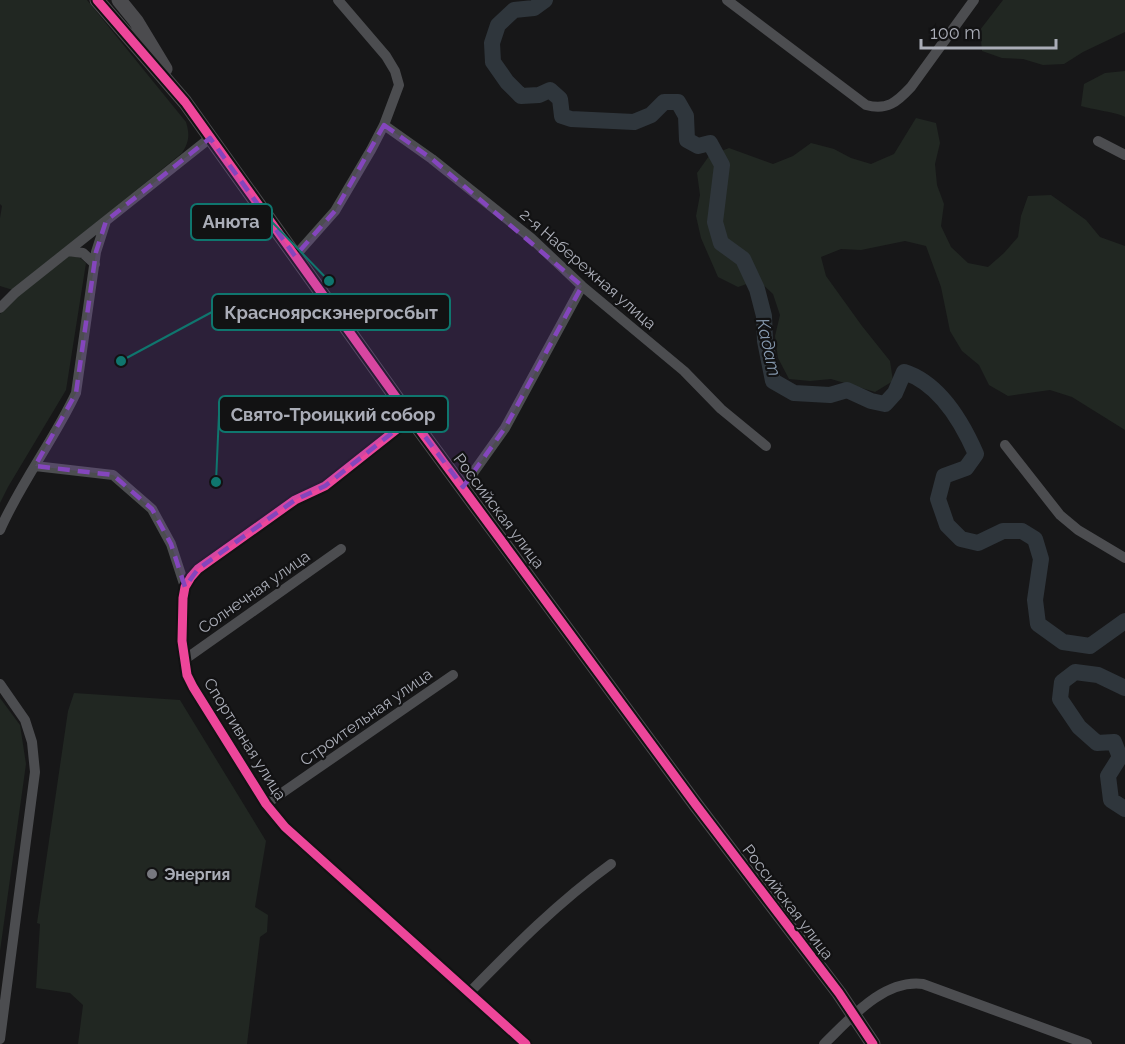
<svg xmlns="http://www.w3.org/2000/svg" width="1125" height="1044" viewBox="0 0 1125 1044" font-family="Raleway,sans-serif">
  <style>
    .green { fill: #212722 }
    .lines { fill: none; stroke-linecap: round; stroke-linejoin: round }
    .river { stroke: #2f363c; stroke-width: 16 }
    .street { stroke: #4c4d50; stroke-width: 10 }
    .secondary { stroke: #4b4b4e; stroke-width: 15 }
    .cycleway-casing { stroke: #121213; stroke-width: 13 }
    .cycleway { stroke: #ed469a; stroke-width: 9 }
    .marked { fill: #8446bd; fill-opacity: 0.2; stroke: #8446bd; stroke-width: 4.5; stroke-dasharray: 12 8; stroke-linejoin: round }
    .poi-dot { fill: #77787f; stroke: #121213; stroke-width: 2 }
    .labels { text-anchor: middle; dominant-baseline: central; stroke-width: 4.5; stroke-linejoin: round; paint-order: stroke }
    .street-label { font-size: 16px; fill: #aaadb7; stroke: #121213 }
    .poi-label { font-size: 16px; font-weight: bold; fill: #aaadb7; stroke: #121213; text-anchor: start }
    .water-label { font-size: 18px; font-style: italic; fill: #8598ae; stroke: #121213 }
    .leader { fill: none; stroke: #0f766e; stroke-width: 2 }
    .callout-dot { fill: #0f766e; stroke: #121213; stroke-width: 2 }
    .callout { fill: #121213; stroke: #0f766e; stroke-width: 2 }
    .callout-label { font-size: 18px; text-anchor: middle; font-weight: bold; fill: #aaadb7 }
  </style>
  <rect width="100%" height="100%" fill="#171718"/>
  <path class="green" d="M0 0H87L186 122C190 135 189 142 182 153L13 290 0 286V218L2 206 0 204Z
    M1003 0H1125V32L1083 52 1064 64 1043 65 1023 59 1002 58 982 51 980 30Z
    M1125 71V117C1120 113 1090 109 1081 106L1084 84 1105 73Z
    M916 118 936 123 940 143 935 164 937 185 944 204 941 226 951 247 968 263 988 267 1004 253 1018 237 1021 216 1028 196 1051 195 1086 220 1100 237 1125 246V430L1072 397 1050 390 1008 396 989 385 979 365 962 351 950 331 941 287 926 246 905 241 861 250 841 249 821 257 826 276 862 326 890 361 893 381 875 392 831 379 810 381 789 379 778 358 775 336 780 315 773 294 758 280 738 287 718 277 701 238 696 216 700 195 697 173 709 156 729 148 773 164 793 156 811 143 834 149 851 158 871 164 894 154Z
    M70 255 80 258 86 263 66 390 8 487 0 503V314L16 297Z
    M74 693 180 700 266 841 255 907 268 915 267 932 260 937 247 1044H78L83 1005 70 993 36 988 40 924 37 923 68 711Z
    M0 698 20 725 26 764 0 951Z"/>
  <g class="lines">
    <path class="river" d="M545 0 534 8 514 10 498 25 492 43 493 62 507 82 521 96 539 95 550 90 560 99 562 116 571 119 634 122 651 115 664 102H678L686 116 687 140 698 146 710 143 722 165 715 222 721 243 743 259 757 289 764 316 765 341 773 381 794 393 830 395 847 390 871 401 885 404 895 393 904 372C939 383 962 422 976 454L966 468 944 476 938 499 947 525 961 539 978 543 1003 531H1022L1035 539 1041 559 1035 600 1038 624 1063 642 1090 646 1125 621
      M1125 688 1098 675 1075 672 1062 682 1060 699 1079 727 1097 743 1114 742 1120 757 1108 776 1111 800 1125 809"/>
    <path class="street" d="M727 0 866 105C887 111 897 102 911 87L974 0
      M384 125 432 159 531 238 582 286 684 371 721 409 766 446
      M1098 141 1125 155
      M68 251 83 253 95 264
      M295 256 335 211 371 150 384 125 399 85 395 71 386 56 338 0
      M0 308 15 293 210 138
      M411 418 325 486 295 500 198 569 191 577 185 587 183 598 182 641 187 675 193 687 266 804 285 827 526 1044
      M1005 445 1060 515 1078 530 1125 558
      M35 466 113 475 152 509 171 544 185 587
      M463 487 505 428 582 286
      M0 530C21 482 54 440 76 393L96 252 106 221
      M184 660 341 549
      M0 684 25 720 32 742 35 772 0 1039
      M266 804 453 675
      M469 993C515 946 557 903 611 864
      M824 1044C850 1019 883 979 923 984L1087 1044"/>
    <path class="secondary" d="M97 0 185 102 411 418 696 805 839 993 873 1044
      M119 0 136 21 165 69"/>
    <g class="cycleway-casing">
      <path id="cycleway" d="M97 0 185 102 411 418 696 805 839 993 873 1044
        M411 418 325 486 295 500 198 569 191 577 185 587 183 598 182 641 187 675 193 687 266 804 285 827 526 1044"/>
    </g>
    <use href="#cycleway" class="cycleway"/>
  </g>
  <path class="marked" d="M384 125 432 159 582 286 505 428 463 487 411 418 325 486 295 500 198 569 185 587 171 544 152 509 113 475 35 466 76 393 96 252 106 221 210 138 295 256 335 211Z"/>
  <circle class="poi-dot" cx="152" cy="874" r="6"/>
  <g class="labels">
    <g class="street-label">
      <text transform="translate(588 269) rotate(41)">2-я Набережная улица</text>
      <text transform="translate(499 511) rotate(53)">Российская улица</text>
      <text transform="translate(254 592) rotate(-35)">Солнечная улица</text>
      <text transform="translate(366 717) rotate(-35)">Строительная улица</text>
      <text transform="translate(245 739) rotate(58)">Спортивная улица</text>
      <text transform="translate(788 902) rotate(53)">Российская улица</text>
    </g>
    <g class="poi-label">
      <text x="164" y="874">Энергия</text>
    </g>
    <g class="water-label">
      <text transform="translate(769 347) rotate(77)">Кадат</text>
    </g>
  </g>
  <path class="leader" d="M329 281L272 222M121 361L212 312M216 482L219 414"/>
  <g class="callout-dot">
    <circle cx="329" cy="281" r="6"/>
    <circle cx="121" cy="361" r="6"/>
    <circle cx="216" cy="482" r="6"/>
  </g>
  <g class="callout">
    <rect x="191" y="204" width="81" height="36" rx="6"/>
    <rect x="212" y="294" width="238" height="36" rx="6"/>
    <rect x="219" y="396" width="229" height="36" rx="6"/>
  </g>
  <g class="callout-label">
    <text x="231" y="228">Анюта</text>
    <text x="331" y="319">Красноярскэнергосбыт</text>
    <text x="333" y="421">Свято-Троицкий собор</text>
  </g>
  <path d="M921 39v9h135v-9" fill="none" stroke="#aaadb7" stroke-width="3"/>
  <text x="930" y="39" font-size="18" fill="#aaadb7" stroke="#121213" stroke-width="4.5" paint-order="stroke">100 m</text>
</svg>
